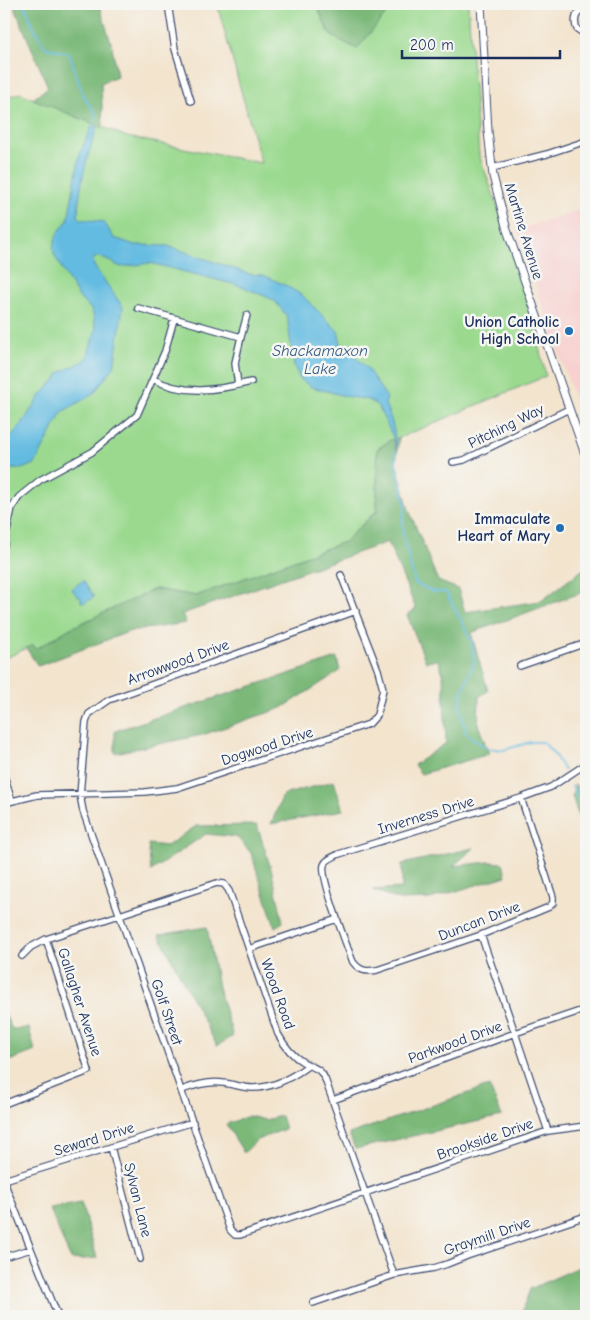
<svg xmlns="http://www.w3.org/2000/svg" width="590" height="1320" viewBox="0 0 590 1320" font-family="'Comic Neue',sans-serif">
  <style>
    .built { fill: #f7d0cf }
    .green { fill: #9ad98e; stroke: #5a8476 }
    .forest { fill: #7bb979; stroke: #4b746c }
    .water { fill: #64bbe1; stroke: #4075a0 }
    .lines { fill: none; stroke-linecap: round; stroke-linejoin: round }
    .stream { stroke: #64bbe1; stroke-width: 2 }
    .minor-casing { stroke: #3b4a6f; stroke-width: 8 }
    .major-casing { stroke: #3b4a6f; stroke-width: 9 }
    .minor { stroke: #fff; stroke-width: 5.5 }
    .major { stroke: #fff; stroke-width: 7 }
    .poi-dot { fill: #1f6fb2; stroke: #f6f6f2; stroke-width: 2 }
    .labels { text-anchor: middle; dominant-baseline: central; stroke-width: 5; stroke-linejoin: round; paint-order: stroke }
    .street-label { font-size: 15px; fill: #1b2f5e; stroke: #f6f6f2 }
    .poi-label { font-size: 15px; font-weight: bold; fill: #1b2f5e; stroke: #f6f6f2; text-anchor: end }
    .water-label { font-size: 16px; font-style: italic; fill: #315985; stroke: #f6f6f2 }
  </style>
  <rect width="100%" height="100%" fill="#f6f6f2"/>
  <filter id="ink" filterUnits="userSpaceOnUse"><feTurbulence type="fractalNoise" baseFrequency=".02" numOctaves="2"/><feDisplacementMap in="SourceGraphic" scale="10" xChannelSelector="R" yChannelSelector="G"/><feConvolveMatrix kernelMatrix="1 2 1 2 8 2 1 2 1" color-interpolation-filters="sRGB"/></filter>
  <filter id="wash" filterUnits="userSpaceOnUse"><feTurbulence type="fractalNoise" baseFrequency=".0096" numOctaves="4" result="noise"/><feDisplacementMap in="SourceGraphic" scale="20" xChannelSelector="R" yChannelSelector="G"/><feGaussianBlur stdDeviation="1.12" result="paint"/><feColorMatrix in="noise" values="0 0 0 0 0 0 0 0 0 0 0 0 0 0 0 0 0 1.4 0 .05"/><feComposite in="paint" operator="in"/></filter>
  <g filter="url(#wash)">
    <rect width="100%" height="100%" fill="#f3e4ce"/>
    <path class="built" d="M586 208V432L517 230Z"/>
    <path class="green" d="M217 4H316L330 35 357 48 394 4H468L479 155 503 221 527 299 546 376 399 438 391 440 377 449V510L344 542 196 596 155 589 69 629 36 649 33 645 4 659V98L20 93 127 137 261 163Z"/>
    <path class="forest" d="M13 4H99L112 46 117 76 101 83 103 128 33 99 48 87Z
      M316 4H394L357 49 330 35Z
      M399 438 396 462 409 510 438 581 458 589 465 612 541 601 586 567V591L471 633 488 691 479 697 478 724 489 754 421 774 414 765 446 743 443 674 438 660 426 662 407 615 416 609 388 542 182 614 186 623 131 631 38 666 26 648 33 645 36 649 69 629 155 589 196 596 344 542 377 511V449L391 440Z
      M337 658 340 671 282 708 202 735 115 753V731Z
      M334 781 343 810 271 824 283 795Z
      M575 784 586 806V842L572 795Z
      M257 825 272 872 283 922 275 927 251 853 237 837 206 834 151 871 148 844 167 846 196 826Z
      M474 848 453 866 489 862 503 863 506 876 430 899 399 900 373 890 402 888V864Z
      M207 927 218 987 233 1036 217 1046 159 935Z
      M4 1012 12 1029 29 1028 35 1051 4 1063Z
      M489 1086 502 1116 355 1149 349 1134Z
      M249 1116 265 1120 281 1116 285 1129 257 1140 244 1153 226 1124Z
      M81 1203 97 1258 71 1260 49 1208Z
      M586 1264V1316H517L521 1314 530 1289Z"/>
    <path class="water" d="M92 126 97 128C87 156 79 186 78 216L81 219 104 222 114 238 135 245 168 246 249 274 263 275 287 286 303 296 338 331 341 343 367 368 387 398 385 404C392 420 396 434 396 452L393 437 378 406 369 400 349 397 311 387 300 379 294 366 287 316 274 300 241 286 150 263 121 267 99 256 93 259 94 266 123 307 114 367 93 394 62 412 35 464 21 469H4V444L21 425 41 395 56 379 59 373 86 360 96 329 93 314 91 309 81 300 68 280 54 254 53 248 57 234 68 220 80 153Z
      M83 580 94 597 84 603 81 602V597L77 596 72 589Z"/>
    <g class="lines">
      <path class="stream" d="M24 4 34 28 46 48 69 53 83 95 95 113 94 127
        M396 452 395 461 406 507 403 516V535L415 583 434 592H446L472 642 474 663 463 689 460 709 466 733 486 748 504 750 531 742H543L554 754 564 770
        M572 786 586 815
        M578 1316 586 1313"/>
    </g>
  </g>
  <g filter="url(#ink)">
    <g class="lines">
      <g class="minor-casing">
        <path id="minor" d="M168 4 175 49 191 101
          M586 8C576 11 573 20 577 29L586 35
          M492 168 547 154 586 141
          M138 308 241 337 235 363 238 385
          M241 337 247 315
          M153 379C184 396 218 390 251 382
          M453 462 464 460 569 409
          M4 545 12 508 19 497 40 480 92 452 137 415 165 351 174 319
          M356 611 109 700 89 714 86 722 80 795 83 811 230 1230 235 1235H240L548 1131 586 1126
          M520 666 586 643
          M4 776 12 801
          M521 798 553 897V903L549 907 481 935 377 970C366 972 360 971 353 962 347 946 320 878 324 865 326 859 334 857 339 854L521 798 551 787 586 764
          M4 803 37 795 145 792 177 788 369 724 377 715 383 689 378 670 341 575
          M481 935 515 1033 548 1131
          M249 949 337 919
          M22 956 31 947 46 939 217 883 224 884 229 891 278 1034C284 1045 292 1056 303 1062 312 1068 320 1067 325 1079L394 1275
          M182 1090C195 1085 208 1081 223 1083 233 1084 243 1088 253 1088 273 1088 293 1077 309 1065
          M333 1100 515 1033 586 1009
          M4 1104 89 1071 46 939
          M111 1147 140 1259
          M4 1180 193 1122
          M4 1182 58 1316
          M4 1257 31 1249
          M313 1303 394 1275 434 1268 447 1264 467 1256 586 1216"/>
      </g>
      <g class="major-casing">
        <path id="major" d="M481 4 488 131 493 176 507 230 586 457"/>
      </g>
      <use href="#minor" class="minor"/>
      <use href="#major" class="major"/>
    </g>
  </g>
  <g class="poi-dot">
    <circle cx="569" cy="331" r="5"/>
    <circle cx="560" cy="528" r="5"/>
  </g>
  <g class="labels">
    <g class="street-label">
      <text transform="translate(524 231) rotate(73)">Martine Avenue</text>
      <text transform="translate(506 426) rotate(-26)">Pitching Way</text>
      <text transform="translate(178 662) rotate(-20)">Arrowwood Drive</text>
      <text transform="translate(267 746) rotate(-18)">Dogwood Drive</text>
      <text transform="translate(426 815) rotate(-17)">Inverness Drive</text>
      <text transform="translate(479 921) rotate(-21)">Duncan Drive</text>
      <text transform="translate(278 994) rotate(70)">Wood Road</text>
      <text transform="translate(80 1002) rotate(72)">Gallagher Avenue</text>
      <text transform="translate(167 1012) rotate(71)">Golf Street</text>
      <text transform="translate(455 1042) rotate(-20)">Parkwood Drive</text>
      <text transform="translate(94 1139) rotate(-17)">Seward Drive</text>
      <text transform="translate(485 1139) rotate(-19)">Brookside Drive</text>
      <text transform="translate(138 1200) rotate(76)">Sylvan Lane</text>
      <text transform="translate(487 1236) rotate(-19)">Graymill Drive</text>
    </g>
    <g class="poi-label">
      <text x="559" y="322">Union Catholic<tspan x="559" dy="17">High School</tspan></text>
      <text x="550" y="519">Immaculate<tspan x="550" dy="17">Heart of Mary</tspan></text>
    </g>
    <g class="water-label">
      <text x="320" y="351">Shackamaxon<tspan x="320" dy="18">Lake</tspan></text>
    </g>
  </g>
  <rect width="590" height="1320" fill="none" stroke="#f6f6f2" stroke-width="20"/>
  <path d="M402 50v8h158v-8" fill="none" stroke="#1b2f5e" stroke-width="2.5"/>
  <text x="410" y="50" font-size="15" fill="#1b2f5e" stroke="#f6f6f2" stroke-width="4" paint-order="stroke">200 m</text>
</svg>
